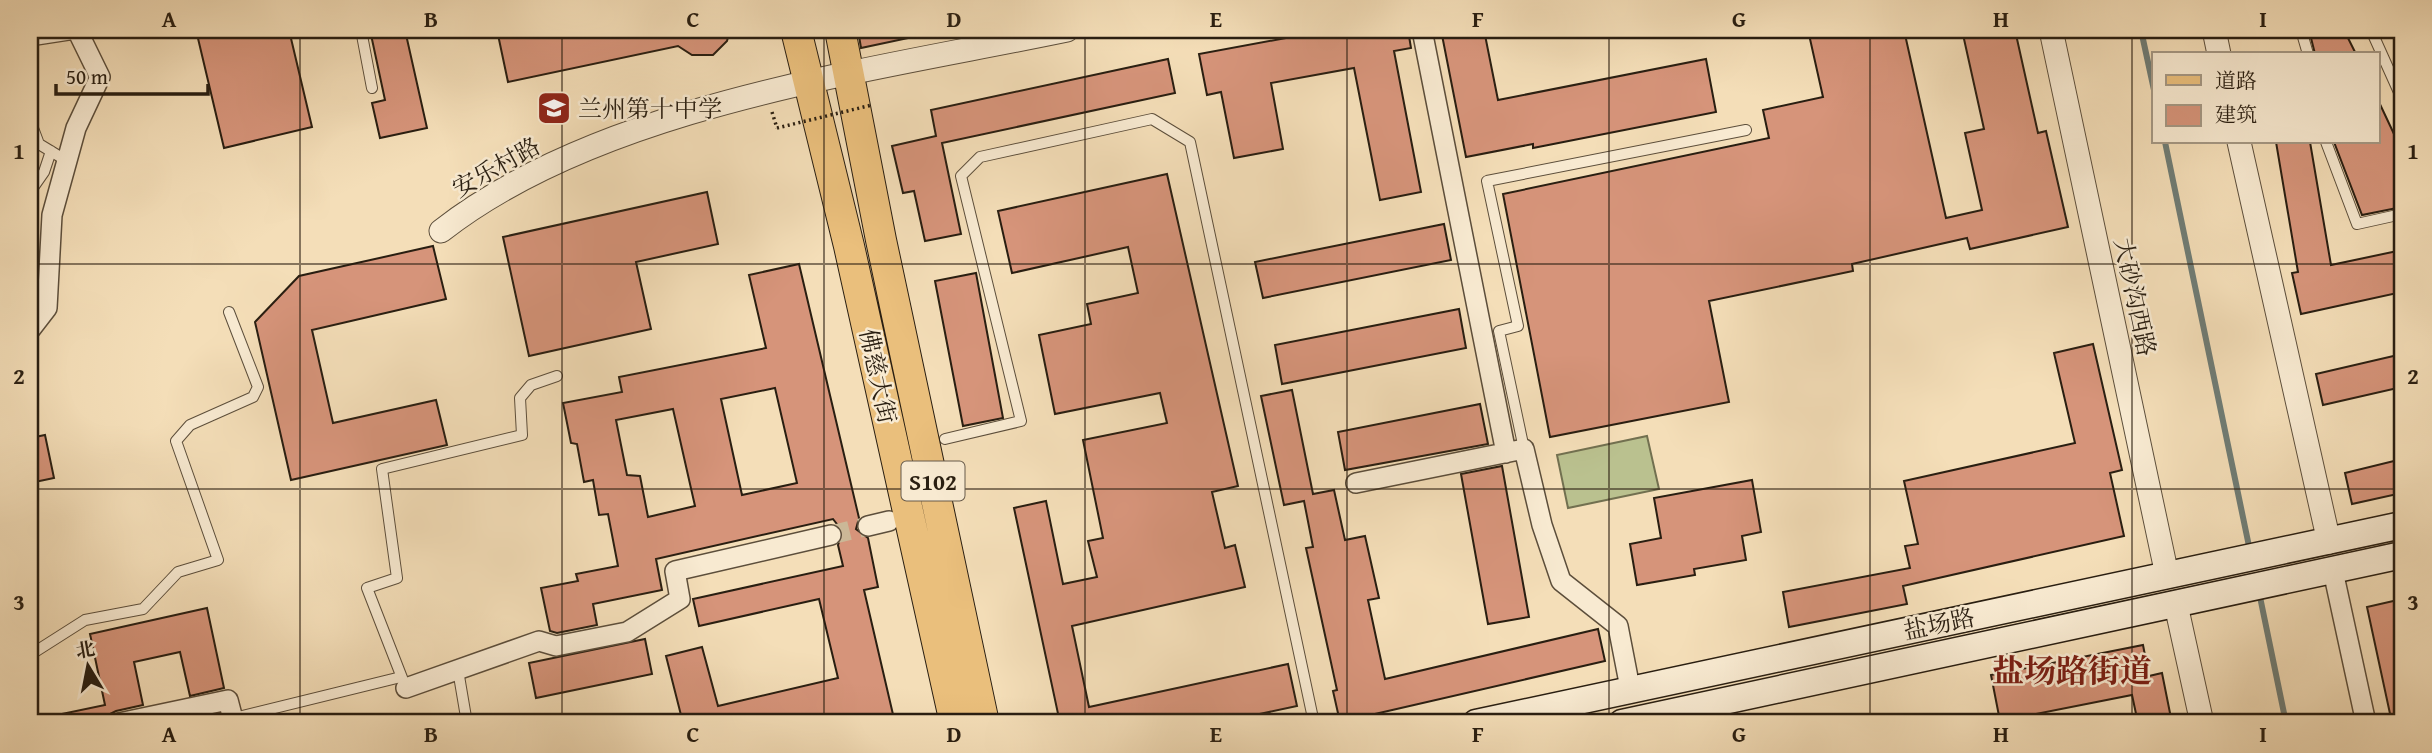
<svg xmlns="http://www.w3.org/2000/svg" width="2432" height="753" viewBox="0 0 2432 753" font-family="'Gentium Book Plus','Noto Serif SC',serif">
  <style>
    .green { fill: #bac18f; stroke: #727050; stroke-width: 2 }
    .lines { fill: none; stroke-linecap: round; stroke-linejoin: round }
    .stream { stroke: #6f7c75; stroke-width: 6 }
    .building { fill: #d6947a; stroke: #291e11; stroke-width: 2; fill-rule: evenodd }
    .minor-tunnel { stroke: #cbb897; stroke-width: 19; stroke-dasharray: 19 10; stroke-linecap: butt }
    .service-casing { stroke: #5c4e3b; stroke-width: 12 }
    .minor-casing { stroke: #5c4e3b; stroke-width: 22 }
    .tertiary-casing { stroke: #5c4e3b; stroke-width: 25 }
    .secondary-casing { stroke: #291e11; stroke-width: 29 }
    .primary-casing { stroke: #291e11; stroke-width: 32 }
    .path { stroke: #291e11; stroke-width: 3.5; stroke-dasharray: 2 3.5; stroke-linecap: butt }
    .service { stroke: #f8ead1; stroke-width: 10 }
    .minor { stroke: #f8ead1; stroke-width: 19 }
    .tertiary { stroke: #f8ead1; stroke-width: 23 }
    .secondary { stroke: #f8ead1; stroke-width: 26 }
    .primary { stroke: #eabf7c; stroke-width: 30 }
    .path-bridge { stroke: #291e11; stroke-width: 3.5; stroke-dasharray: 2 3.5; stroke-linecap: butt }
    .grid { fill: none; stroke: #291e11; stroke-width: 2; stroke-opacity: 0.55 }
    .labels { text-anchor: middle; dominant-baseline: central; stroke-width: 5; stroke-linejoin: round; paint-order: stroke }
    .shield { fill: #f8ead1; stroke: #675b4b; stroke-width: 2 }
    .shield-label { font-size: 23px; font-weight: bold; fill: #291e11 }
    .poi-label { font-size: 24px; fill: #291e11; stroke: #f8ead1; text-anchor: start }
    .street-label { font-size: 24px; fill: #291e11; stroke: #f8ead1 }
    .district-label { font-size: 32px; font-weight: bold; fill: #7a1f14; stroke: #f8ead1 }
    .neatline { fill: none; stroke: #291e11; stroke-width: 2.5 }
    .grid-label { font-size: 23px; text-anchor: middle; font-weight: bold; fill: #291e11 }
  </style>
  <rect width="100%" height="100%" fill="#f4deb8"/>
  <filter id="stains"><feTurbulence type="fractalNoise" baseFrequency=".00286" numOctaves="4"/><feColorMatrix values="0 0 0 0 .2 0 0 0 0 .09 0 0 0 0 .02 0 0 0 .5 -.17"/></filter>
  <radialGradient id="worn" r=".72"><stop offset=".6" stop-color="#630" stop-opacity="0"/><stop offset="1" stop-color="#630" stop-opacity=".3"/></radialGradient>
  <path class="green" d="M1647 436 1659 489 1568 508 1557 455Z"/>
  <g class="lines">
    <path class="stream" d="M2141 30 2154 90
      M2165 142 2250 551
      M2259 592 2286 723"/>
  </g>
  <path class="building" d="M196 30H289L312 127 224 148Z
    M370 30H405L427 128 380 138 372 103 385 100Z
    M497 30H730L727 41 713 55H692L678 46 508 82Z
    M858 30H912L913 37 861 48Z
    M1329 30H1408L1411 48 1394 51 1421 192 1380 200 1354 68 1271 83 1283 149 1234 158 1221 92 1207 95 1199 54Z
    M1441 30H1484L1498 100 1706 59 1716 112 1533 148V144L1466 157Z
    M1808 30H1904L1946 218 1982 210 1965 133 1984 129 1962 30H2015L2038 133 2046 131 2068 227 1970 249 1967 238 1852 264 1853 271 1709 301 1729 402 1550 437 1503 194 1769 138 1763 110 1823 97Z
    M2309 30H2344L2356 54H2315Z
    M1168 59 1175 93 942 143 961 234 925 241 914 191 903 193 892 146 936 136 931 110Z
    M2378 100 2402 151V207L2362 215 2334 142H2378Z
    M2276 142H2310L2331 265 2402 250V292L2301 314 2292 273 2298 272Z
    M1167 174 1238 486 1212 492 1225 548 1235 545 1245 587 1072 626 1089 707 1288 664 1297 706 1218 723H1091V719L1060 723 1014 508 1046 501 1063 584 1097 577 1088 541 1103 538 1083 440 1167 423 1160 393 1055 414 1039 335 1091 324 1087 304 1138 293 1128 247 1012 273 998 211Z
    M707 192 718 244 636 262 651 329 529 356 503 237Z
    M1444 224 1451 260 1263 298 1255 262Z
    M433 246 446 299 312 330 333 423 436 400 447 445 291 480 255 322 299 276Z
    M799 264 859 518 856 529 868 538 878 587 864 590 895 723H849L848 720 832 723H683L666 656 702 647 718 706 838 678 819 599 699 626 693 599 843 566 838 545 843 532 833 519 656 559 662 590 593 604 597 625 557 633 550 631 541 588 578 581 576 574 618 566 608 514 599 515 593 480 584 482 577 444 571 443 563 403 622 392 619 377 766 348 749 275ZM775 388 797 483 742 495 721 399ZM673 409 695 506 648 517 640 476 627 475 616 420Z
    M976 273 1003 418 963 426 935 281Z
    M1459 309 1466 348 1282 384 1275 345Z
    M2093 344 2122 470 2110 473 2124 536 1903 586 1907 604 1789 627 1783 592 1910 568 1905 546 1918 544 1904 481 2075 443 2054 353Z
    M2402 354V387L2323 405 2316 374Z
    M1292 390 1313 494 1334 490 1345 540 1365 536 1379 598 1368 600 1385 679 1598 629 1605 661 1340 722 1333 691 1337 690 1306 548 1313 547 1304 501 1284 505 1261 396Z
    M1480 404 1488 444 1345 470 1338 432Z
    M45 435 54 478 30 483V438Z
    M2402 459V493L2352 504 2345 473Z
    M1502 466 1529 617 1488 624 1461 474Z
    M1752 480 1761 532 1742 536 1746 560 1694 569 1695 575 1637 585 1630 544 1661 538 1654 498Z
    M2402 599V723H2392L2367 607Z
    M207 608 224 688 190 696 180 652 134 662 143 705 116 711 110 714 107 723H53L52 716 105 705 90 634Z
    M645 639 652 674 536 698 529 663Z
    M2143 645 2149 676 2162 673 2172 723H2138L2132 695 2000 721 1991 675Z
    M219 714 221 723H196L195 720Z"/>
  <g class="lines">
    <path class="minor-tunnel" d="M831 535 868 526"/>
    <g class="service-casing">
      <path id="service" d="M361 30 372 88
        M2301 30 2308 54
        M2371 30 2402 99
        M30 120 39 144 67 161
        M2326 142 2357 224 2402 214
        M30 192 44 172 51 151
        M945 439 1021 421 961 176 980 157 1152 119 1190 142 1314 723
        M1524 449 1499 331 1518 326 1487 181 1746 130
        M30 655 85 620 143 609 178 572 218 560 176 441 190 425 253 397 258 387 229 312
        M458 670 467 723
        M406 688 367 588 397 578 382 469 522 435 520 398 531 385 557 376
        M234 718 401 677"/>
    </g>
    <g class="minor-casing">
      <path id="minor" d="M1422 30 1506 453
        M30 36 69 30
        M30 330 47 308 52 215 76 128 100 77 77 30
        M1356 483 1524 449 1542 525 1561 581 1618 626 1630 688
        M868 526 889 521
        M2333 571 2366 723
        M406 688 539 641 556 646 627 632 680 599 675 571 831 535
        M119 723 228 700 234 723"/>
    </g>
    <g class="tertiary-casing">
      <path id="tertiary" d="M2051 30 2167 575
        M2214 30 2219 54
        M2239 142 2329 542
        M441 231C602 105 870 71 1067 30
        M2176 605 2202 723"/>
    </g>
    <g class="secondary-casing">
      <path id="secondary" d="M1476 723 2402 525
        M1622 723 2402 555"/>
    </g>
    <g class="primary-casing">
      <path id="primary" d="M796 30 849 246 955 723
        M840 30 881 240 984 723"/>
    </g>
    <path class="path" d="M772 112 777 128"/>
    <use href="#service" class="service"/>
    <use href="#minor" class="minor"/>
    <use href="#tertiary" class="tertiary"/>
    <use href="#secondary" class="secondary"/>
    <use href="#primary" class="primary"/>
    <path class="path-bridge" d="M777 128 872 105"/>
  </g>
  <path class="grid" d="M300 30V723M562 30V723M824 30V723M1085 30V723M1347 30V723M1609 30V723M1870 30V723M2132 30V723M30 264H2402M30 489H2402"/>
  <defs>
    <g id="school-square" transform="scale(1.75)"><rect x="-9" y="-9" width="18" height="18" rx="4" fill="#8f2418" stroke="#f8ead1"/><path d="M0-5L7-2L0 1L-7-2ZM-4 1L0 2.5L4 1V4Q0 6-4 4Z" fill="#fff"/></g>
  </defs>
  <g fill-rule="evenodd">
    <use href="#school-square" x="554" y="108"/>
  </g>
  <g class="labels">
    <rect class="shield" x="901.5" y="461.5" width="63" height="39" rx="5"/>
    <g class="shield-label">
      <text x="933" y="481">S102</text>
    </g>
    <g class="poi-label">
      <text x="578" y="108">兰州第十中学</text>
    </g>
    <g class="street-label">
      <text transform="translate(496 167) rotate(-29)">安乐村路</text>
      <text transform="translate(2135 297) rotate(78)">大砂沟西路</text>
      <text transform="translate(878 376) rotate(78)">佛慈大街</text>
      <text transform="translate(1939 624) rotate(-12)">盐场路</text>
    </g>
    <g class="district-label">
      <text x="2072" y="670">盐场路街道</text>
    </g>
  </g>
  <rect width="2432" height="753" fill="none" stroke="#f4deb8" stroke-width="77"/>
  <rect x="2152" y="52" width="228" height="91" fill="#f8ead1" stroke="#a59884" stroke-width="2"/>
  <rect x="2166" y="75" width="35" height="10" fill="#eabf7c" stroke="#a59884" stroke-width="2"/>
  <text x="2215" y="88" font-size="21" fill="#291e11">道路</text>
  <rect x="2166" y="105" width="35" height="21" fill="#d6947a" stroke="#a59884" stroke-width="2"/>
  <text x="2215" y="122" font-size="21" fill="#291e11">建筑</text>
  <g transform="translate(88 666) rotate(350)" stroke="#f8ead1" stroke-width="5" paint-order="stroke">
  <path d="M0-5L12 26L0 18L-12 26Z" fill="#291e11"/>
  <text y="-10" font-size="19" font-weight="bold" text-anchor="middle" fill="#291e11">北</text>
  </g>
  <path d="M56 84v10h152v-10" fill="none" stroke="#291e11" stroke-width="3.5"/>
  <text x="66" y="84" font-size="21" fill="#291e11" stroke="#f8ead1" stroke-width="5" paint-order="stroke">50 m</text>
  <rect x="38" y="38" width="2356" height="676" class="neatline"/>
  <g class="grid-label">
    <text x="169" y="27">A</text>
    <text x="431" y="27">B</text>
    <text x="693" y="27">C</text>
    <text x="954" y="27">D</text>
    <text x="1216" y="27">E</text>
    <text x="1478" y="27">F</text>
    <text x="1739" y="27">G</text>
    <text x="2001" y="27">H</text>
    <text x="2263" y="27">I</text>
    <text x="19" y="159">1</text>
    <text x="2413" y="159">1</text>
    <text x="19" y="384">2</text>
    <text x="2413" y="384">2</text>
    <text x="19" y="610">3</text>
    <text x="2413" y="610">3</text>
    <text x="169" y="742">A</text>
    <text x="431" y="742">B</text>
    <text x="693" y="742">C</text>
    <text x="954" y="742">D</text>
    <text x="1216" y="742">E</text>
    <text x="1478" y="742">F</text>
    <text x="1739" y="742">G</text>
    <text x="2001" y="742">H</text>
    <text x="2263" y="742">I</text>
  </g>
  <rect width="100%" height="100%" filter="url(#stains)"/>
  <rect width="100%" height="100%" fill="url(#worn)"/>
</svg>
